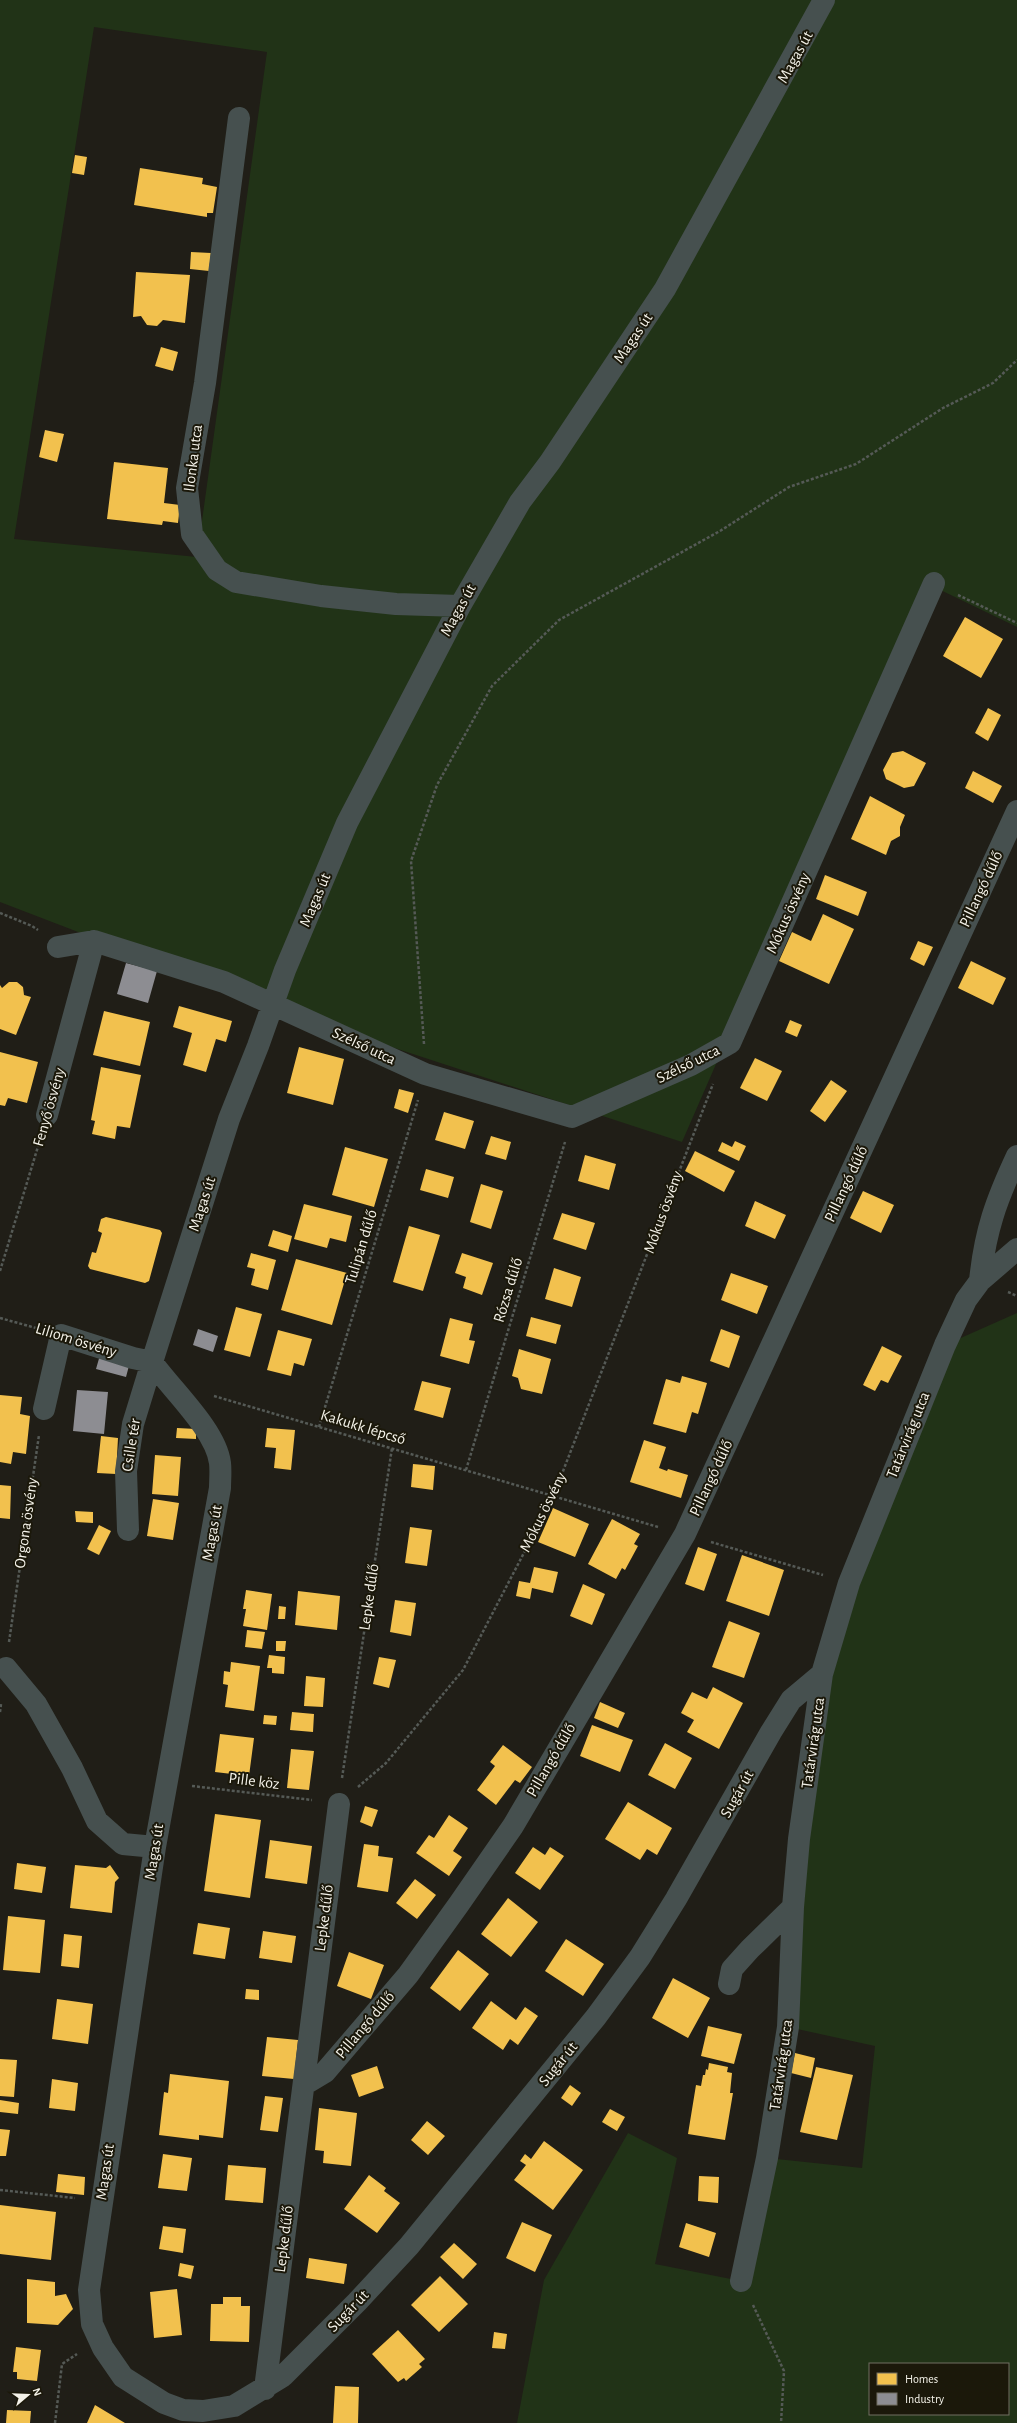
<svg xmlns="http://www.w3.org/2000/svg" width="1017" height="2423" viewBox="0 0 1017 2423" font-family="'Alegreya Sans',sans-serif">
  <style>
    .green { fill: #213317; fill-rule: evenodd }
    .homes { fill: #f2c14e }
    .industry { fill: #8d8d92 }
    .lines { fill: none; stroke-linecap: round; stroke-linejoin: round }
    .path { stroke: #555a56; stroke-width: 2.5; stroke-dasharray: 3 2; stroke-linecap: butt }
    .minor { stroke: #46504f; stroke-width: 22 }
    .labels { text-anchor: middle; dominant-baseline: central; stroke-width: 4; stroke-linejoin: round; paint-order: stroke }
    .street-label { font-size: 16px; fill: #f4f2e9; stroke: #1b180a }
  </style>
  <rect width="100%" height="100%" fill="#201e17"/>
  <path class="green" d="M0 0H1017V627L926 583 682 1142 300 1017 0 902ZM94 27 267 52 197 557 14 539Z
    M1017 1313V2423H517L544 2280 628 2133 677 2158 655 2264 741 2281 767 2158 862 2168 875 2046 788 2027 822 1674 945 1345ZM870 2364H1008V2414H870Z"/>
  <path class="homes" d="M75 155 87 157 84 175 72 173Z
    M140 168 203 178 202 184 217 187 213 213H207V217L134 205Z
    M191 252 211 253 209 271 190 269Z
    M136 272 190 275 185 323 163 320 157 326 147 325 141 316 133 317Z
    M161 347 178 352 173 371 155 366Z
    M45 430 64 434 57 462 39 457Z
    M114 462 168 468 164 503 180 505 178 523 163 521 162 525 107 519Z
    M965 617 1003 639 981 678 943 656Z
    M988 708 1001 715 988 741 975 733Z
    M903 751 926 763 914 786 904 788 886 779 883 770 892 753Z
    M973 771 1002 786 993 803 965 788Z
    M870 796 905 815 900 827V836L891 841 886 855 851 839Z
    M825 875 867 892 858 916 816 899Z
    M823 914 854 929 829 984 779 961 792 932 811 941Z
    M918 941 933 947 924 966 910 959Z
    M971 961 1006 978 993 1005 958 988Z
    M9 982H17L23 987 24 995 31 997 16 1035 0 1029V985L2 988Z
    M179 1006 232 1021 226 1042 216 1039 206 1072 183 1065 192 1033 173 1027Z
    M104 1011 150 1022 140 1066 93 1055Z
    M790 1020 802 1025 797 1037 785 1032Z
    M299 1047 344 1059 333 1105 287 1093Z
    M0 1052 38 1062 27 1103 8 1098 5 1106 0 1105Z
    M755 1058 782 1071 767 1101 740 1088Z
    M101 1067 141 1075 130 1128 117 1126 115 1139 92 1134 95 1121 91 1120Z
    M831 1080 847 1091 825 1122 810 1111Z
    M399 1089 414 1093 408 1113 394 1108Z
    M444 1112 474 1121 465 1149 435 1140Z
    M491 1136 511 1142 506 1160 485 1154Z
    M735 1141 746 1146 739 1161 718 1151 722 1142 732 1147Z
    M345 1147 388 1159 374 1207 332 1195Z
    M695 1151 735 1171 724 1192 685 1171Z
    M585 1155 616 1164 609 1190 578 1181Z
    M426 1169 454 1177 448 1198 420 1190Z
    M481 1184 503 1191 491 1229 470 1222Z
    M863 1191 894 1205 881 1233 850 1218Z
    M755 1201 786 1215 775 1239 745 1226Z
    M304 1204 352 1216 346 1242 330 1238 327 1248 294 1239Z
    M562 1213 595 1223 586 1250 553 1239Z
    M106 1217 160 1230 162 1233 149 1281 145 1283 90 1269 88 1266 92 1252 96 1253 102 1233 98 1231 101 1219Z
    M409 1226 440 1235 423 1291 393 1282Z
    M273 1230 292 1236 288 1252 268 1246Z
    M251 1253 276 1260 268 1290 251 1285 255 1269 247 1267Z
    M462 1253 493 1263 482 1295 463 1288 466 1277 455 1273Z
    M296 1259 347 1273 332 1325 281 1310Z
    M554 1268 581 1277 572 1307 545 1299Z
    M731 1273 768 1286 757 1314 721 1300Z
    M236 1307 262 1314 250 1357 224 1350Z
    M531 1317 561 1325 556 1344 526 1336Z
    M450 1318 473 1324 469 1340 475 1341 469 1364 440 1356Z
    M721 1329 740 1336 729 1368 710 1361Z
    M278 1330 312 1339 304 1366 294 1363 291 1376 267 1370Z
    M882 1346 902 1356 888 1383 881 1380 875 1391 863 1385Z
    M519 1349 551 1359 542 1394 521 1389 518 1378 512 1376Z
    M682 1376 707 1383 698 1414 692 1412 686 1433 653 1424 666 1379 680 1383Z
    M422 1381 451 1388 443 1418 414 1410Z
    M0 1395 22 1397 20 1414 30 1416 26 1454 13 1452 11 1464 0 1462Z
    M177 1428 196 1429V1439L176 1438Z
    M267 1428 295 1430 291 1470 274 1468 276 1448 265 1447Z
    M101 1436 118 1438 116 1474 97 1473Z
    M644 1440 666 1447 659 1468 667 1471 668 1469 688 1475 681 1498 630 1482Z
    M155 1455 181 1457 178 1496 152 1494Z
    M413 1464 435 1466 433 1490 411 1487Z
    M0 1485 11 1486 10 1519 0 1518Z
    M153 1499 179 1503 173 1540 147 1536Z
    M553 1508 589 1524 575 1557 538 1542Z
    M75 1511 93 1512V1523L76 1522Z
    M612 1519 640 1534 634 1544 638 1546 625 1570 622 1568 616 1579 588 1564Z
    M99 1525 111 1531 99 1555 87 1549Z
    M410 1527 432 1530 427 1566 405 1563Z
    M698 1547 717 1554 704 1591 685 1584Z
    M742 1555 784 1570 769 1616 726 1601Z
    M534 1567 558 1572 553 1593 532 1588 530 1599 516 1596 519 1581 530 1583Z
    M583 1584 605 1594 592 1625 570 1616Z
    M246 1590 272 1594 267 1630 243 1626 246 1609H243Z
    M298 1591 340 1596 337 1630 295 1625Z
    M395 1600 416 1603 411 1636 390 1632Z
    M279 1606 286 1607 285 1619H278Z
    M729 1621 760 1633 744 1678 712 1667Z
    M247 1630 265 1632 262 1649 245 1647Z
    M276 1641H286L285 1651H276Z
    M269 1655 285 1657 284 1674 272 1673V1668H267Z
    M379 1657 396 1660 389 1688 373 1684Z
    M231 1662 260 1666 254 1711 225 1707 228 1685 223 1684 224 1671 230 1672Z
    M306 1676 325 1678 323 1707 304 1706Z
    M713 1687 743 1703 719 1749 687 1732 694 1720 681 1713 692 1692 707 1699Z
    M600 1702 625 1713 618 1728 594 1718Z
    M292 1712 314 1714 313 1732 290 1730Z
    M264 1715 277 1716 276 1725 263 1724Z
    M592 1725 633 1740 620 1772 580 1756Z
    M220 1734 254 1738 249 1776 215 1772Z
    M665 1743 692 1758 675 1789 648 1775Z
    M503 1745 532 1767 520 1783 515 1780 496 1805 477 1790 495 1766 490 1762Z
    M291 1749 314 1751 309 1790 287 1788Z
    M628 1802 672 1828 657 1855 647 1849 640 1860 605 1839Z
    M365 1806 378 1810 372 1827 360 1822Z
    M215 1814 261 1820 250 1898 204 1891Z
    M449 1815 468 1828 453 1851 462 1857 449 1876 416 1853 429 1835 434 1838Z
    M270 1840 312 1846 307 1884 265 1878Z
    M364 1844 379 1846 378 1856 393 1858 388 1892 357 1887Z
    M533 1847 545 1855 550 1847 564 1856 540 1890 515 1873Z
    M17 1863 46 1867 42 1893 14 1889Z
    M75 1865 106 1868 110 1865 119 1878 115 1882 112 1913 70 1908Z
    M415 1879 436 1895 417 1919 396 1903Z
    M508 1898 538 1922 511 1957 481 1934Z
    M8 1916 45 1920 40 1973 3 1970Z
    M198 1923 230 1928 225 1959 193 1954Z
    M263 1931 296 1936 292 1963 259 1958Z
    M64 1934 82 1936 79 1968 61 1966Z
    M566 1939 604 1964 583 1996 545 1971Z
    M458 1950 489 1974 460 2011 430 1988Z
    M349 1952 384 1965 371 1999 337 1986Z
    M673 1978 710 1998 688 2038 652 2018Z
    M246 1989 259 1990V2000L245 1999Z
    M57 1999 93 2004 88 2044 52 2039Z
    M491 2001 516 2020 525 2007 538 2016 518 2045 510 2039 503 2050 472 2028Z
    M708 2026 742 2034 734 2064 701 2056Z
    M267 2037 298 2040 294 2079 262 2076Z
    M795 2053 815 2058 811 2078 791 2073Z
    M0 2059 17 2060 14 2097 0 2096Z
    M709 2063 728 2067 727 2072 732 2073 730 2093H733L725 2140 688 2134 696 2085 701 2086 703 2075H705L706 2069 708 2070Z
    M377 2066 384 2088 359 2097 351 2075Z
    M816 2067 853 2075 837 2140 800 2132Z
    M170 2074 229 2081 223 2138 199 2135V2140L159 2135 164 2092 168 2093Z
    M52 2079 78 2083 75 2111 49 2108Z
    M570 2085 581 2093 572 2106 561 2098Z
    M265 2096 283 2098 278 2132 260 2130Z
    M0 2100 19 2103 18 2114 0 2112Z
    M319 2108 357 2113 351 2166 323 2163 324 2151 315 2150Z
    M610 2109 625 2117 617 2131 602 2122Z
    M427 2121 445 2136 428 2155 411 2140Z
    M0 2129 10 2130 6 2156H0Z
    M544 2141 583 2170 553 2210 514 2180 526 2165 520 2161 525 2154 531 2159Z
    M163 2154 192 2158 187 2191 158 2188Z
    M228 2165 266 2168 263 2203 225 2200Z
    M58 2174 85 2177 84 2195 56 2192Z
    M369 2175 386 2188 384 2191 400 2203 377 2233 344 2209Z
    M699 2176 719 2177 718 2203 698 2201Z
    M0 2205 56 2212 51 2260 0 2254Z
    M522 2222 552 2235 535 2272 506 2258Z
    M686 2223 716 2233 709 2257 679 2247Z
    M163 2226 186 2229 183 2253 159 2249Z
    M454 2243 477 2264 463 2279 440 2257Z
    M309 2258 347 2264 344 2284 306 2278Z
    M180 2263 194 2266 191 2279 178 2276Z
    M440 2276 468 2304 439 2332 411 2305Z
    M27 2279 55 2282V2296L66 2294 73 2309 58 2325 27 2323Z
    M177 2289 182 2335 154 2338 150 2292Z
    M223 2297H241V2306H250L249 2342 210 2341 211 2304H223Z
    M398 2330 425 2359 419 2364 422 2367 406 2381 404 2378 398 2382 372 2354Z
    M494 2332 507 2334 505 2349 492 2348Z
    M16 2347 41 2350 37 2381 17 2379V2372H13Z
    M335 2386 359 2387 358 2423H333Z
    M95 2405 125 2423H87Z
    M7 2410 31 2411 30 2423H6Z"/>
  <path class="industry" d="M126 963 157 971 148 1003 117 994Z
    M198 1329 218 1336 213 1352 193 1345Z
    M100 1355 130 1362 126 1377 96 1369Z
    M77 1390 108 1392 104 1434 73 1431Z"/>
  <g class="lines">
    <path class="path" d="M958 595 1017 623
      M0 913 32 926 38 930
      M424 1044 411 861 437 785 492 686 559 620 720 531 789 487 856 464 943 408 993 383 1017 360
      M0 1271 40 1140
      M1008 1292 1017 1296
      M0 1318 36 1328
      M214 1396 658 1527
      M319 1427 418 1100
      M466 1470 565 1142
      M711 1542 823 1575
      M9 1642 39 1435
      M0 1712 1 1704
      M342 1778 392 1448
      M192 1786 312 1800
      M358 1787 386 1763 463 1670 553 1497 713 1084
      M0 2190 75 2198
      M753 2305 784 2371 781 2423
      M55 2423 62 2364 77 2354"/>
    <path class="minor" d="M239 118 205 383 187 488 192 534 217 570 236 582 321 596 396 604 460 606
      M58 947 94 941 224 982 425 1074 572 1117 691 1065 730 1043 934 583
      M47 1115 94 941
      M980 1281C985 1231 996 1201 1017 1156
      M152 1362C171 1389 216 1430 220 1463 221 1471 220 1480 220 1488L155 1847 89 2290 92 2324 103 2348 123 2377 164 2403 183 2410 203 2411 234 2406 283 2376 357 2302 409 2246 596 2017 640 1957 676 1899 771 1732 791 1700 822 1674
      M44 1409 61 1335 133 1358 152 1362
      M128 1530 126 1471 133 1424 152 1362 229 1119 258 1046 285 970 347 823 460 606 520 502 550 462 665 289 824 0
      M6 1668 36 1704 72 1768 97 1821 123 1844 155 1847
      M729 1984 732 1969 750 1949 793 1907
      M305 2084 325 2072 408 1975 459 1904 513 1826 685 1534 1017 811
      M741 2281 767 2158 788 2027 793 1907 799 1839 822 1674 849 1583 945 1345 966 1300 980 1281 1017 1249
      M265 2389 339 1804"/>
  </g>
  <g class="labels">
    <g class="street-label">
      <text transform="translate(795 57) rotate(-61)">Magas út</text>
      <text transform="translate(633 338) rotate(-56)">Magas út</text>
      <text transform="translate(193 458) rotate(-83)">Ilonka utca</text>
      <text transform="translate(458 610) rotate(-61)">Magas út</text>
      <text transform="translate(981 889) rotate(-65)">Pillangó dűlő</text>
      <text transform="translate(315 900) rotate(-67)">Magas út</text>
      <text transform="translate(788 913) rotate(-66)">Mókus ösvény</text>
      <text transform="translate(364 1046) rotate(25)">Szélső utca</text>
      <text transform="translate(688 1064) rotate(-26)">Szélső utca</text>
      <text transform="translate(49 1107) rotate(-74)">Fenyő ösvény</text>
      <text transform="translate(846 1184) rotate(-65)">Pillangó dűlő</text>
      <text transform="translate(202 1204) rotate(-72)">Magas út</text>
      <text transform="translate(663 1212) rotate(-70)">Mókus ösvény</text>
      <text transform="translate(361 1247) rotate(-73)">Tulipán dűlő</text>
      <text transform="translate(508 1290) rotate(-73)">Rózsa dűlő</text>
      <text transform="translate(76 1340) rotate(17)">Liliom ösvény</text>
      <text transform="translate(363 1427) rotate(17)">Kakukk lépcső</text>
      <text transform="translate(908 1435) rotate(-68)">Tatárvirág utca</text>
      <text transform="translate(131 1445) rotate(-81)">Csille tér</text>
      <text transform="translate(711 1478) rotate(-65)">Pillangó dűlő</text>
      <text transform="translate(543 1512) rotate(-64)">Mókus ösvény</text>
      <text transform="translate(26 1523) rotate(-82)">Orgona ösvény</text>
      <text transform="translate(212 1533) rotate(-80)">Magas út</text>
      <text transform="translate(369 1597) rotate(-82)">Lepke dűlő</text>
      <text transform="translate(813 1743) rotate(-82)">Tatárvirág utca</text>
      <text transform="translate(551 1760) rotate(-60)">Pillangó dűlő</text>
      <text transform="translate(254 1781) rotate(7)">Pille köz</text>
      <text transform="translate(737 1794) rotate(-61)">Sugár út</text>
      <text transform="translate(154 1852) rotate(-81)">Magas út</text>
      <text transform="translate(324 1918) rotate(-83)">Lepke dűlő</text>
      <text transform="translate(365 2025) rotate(-50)">Pillangó dűlő</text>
      <text transform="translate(558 2064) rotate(-51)">Sugár út</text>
      <text transform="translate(781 2065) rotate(-82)">Tatárvirág utca</text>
      <text transform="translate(105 2172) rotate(-82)">Magas út</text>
      <text transform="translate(284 2239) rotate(-83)">Lepke dűlő</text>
      <text transform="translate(348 2311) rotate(-46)">Sugár út</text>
    </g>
  </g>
  <rect x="869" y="2363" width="140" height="52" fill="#1b180a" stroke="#726f63"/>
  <rect x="877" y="2373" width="20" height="12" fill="#f2c14e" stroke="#726f63"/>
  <text x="905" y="2383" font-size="12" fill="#f4f2e9">Homes</text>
  <rect x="877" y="2393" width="20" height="12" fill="#8d8d92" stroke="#726f63"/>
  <text x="905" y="2403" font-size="12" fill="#f4f2e9">Industry</text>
  <g transform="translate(28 2395) rotate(71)" stroke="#1b180a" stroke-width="3" paint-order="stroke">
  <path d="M0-3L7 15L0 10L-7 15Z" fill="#f4f2e9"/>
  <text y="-6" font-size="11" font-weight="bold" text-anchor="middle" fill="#f4f2e9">N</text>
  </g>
</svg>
